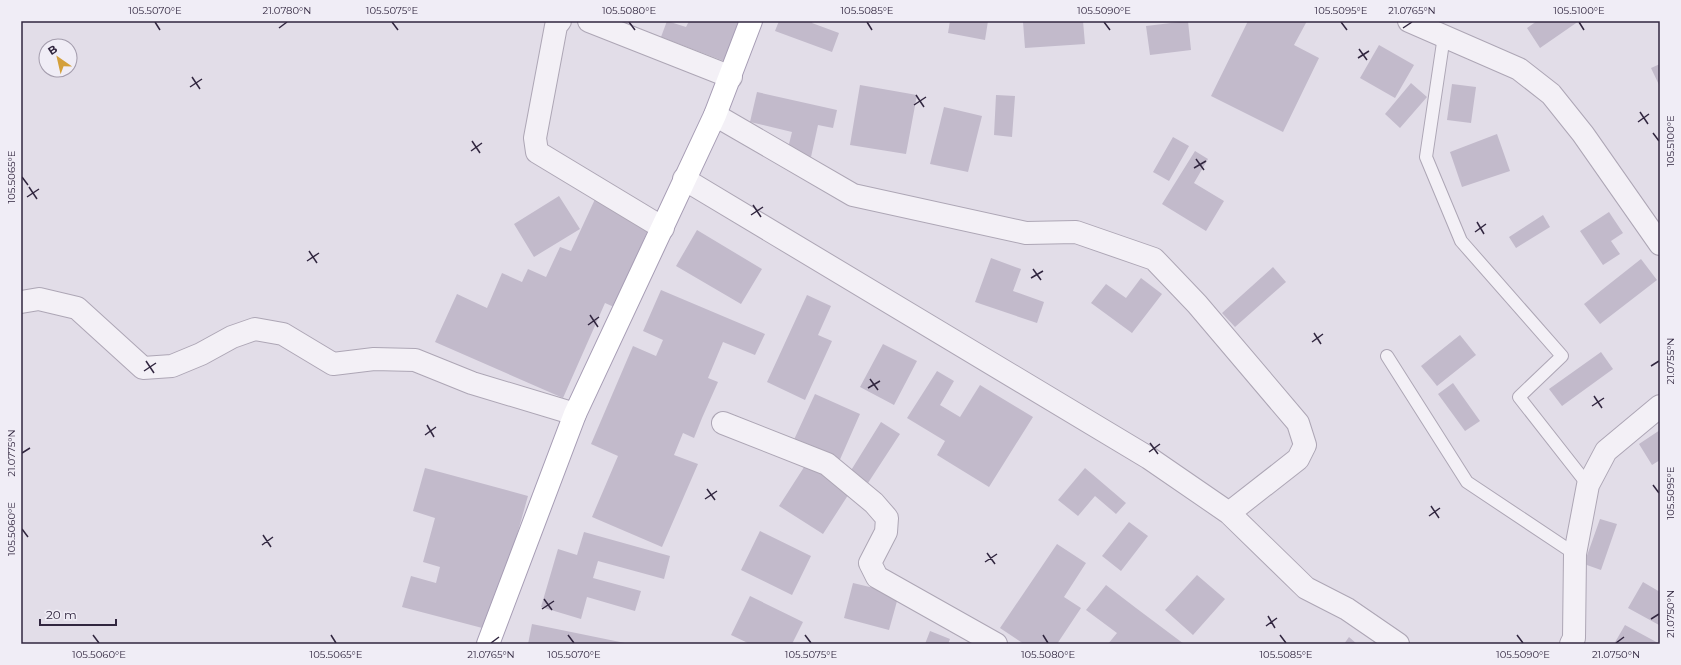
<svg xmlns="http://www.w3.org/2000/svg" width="1681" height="665" viewBox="0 0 1681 665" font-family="Montserrat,sans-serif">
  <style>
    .building { fill: #c2bacb }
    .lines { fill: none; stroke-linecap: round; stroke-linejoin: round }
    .service-casing { stroke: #ada6b5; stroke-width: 14 }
    .minor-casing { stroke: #ada6b5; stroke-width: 24 }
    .tertiary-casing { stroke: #ada6b5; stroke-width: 24 }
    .primary-casing { stroke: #a69cb4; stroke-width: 24 }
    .service { stroke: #f3f0f6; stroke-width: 12 }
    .minor { stroke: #f3f0f6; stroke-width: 22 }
    .tertiary { stroke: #f3f0f6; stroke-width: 22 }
    .primary { stroke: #fff; stroke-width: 22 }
    .ticks { fill: none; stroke: #31263f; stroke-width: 1.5 }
    .neatline { fill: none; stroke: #31263f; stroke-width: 1.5 }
    .ticks-label { font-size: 10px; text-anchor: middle; fill: #31263f }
  </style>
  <rect width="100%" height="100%" fill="#e2dde8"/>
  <path class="building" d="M667 21 686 27 689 21H744L729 63 661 37Z
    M779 21H813L812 23 839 33 832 52 775 31Z
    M950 21H988L985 40 948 33Z
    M1034 21H1083L1085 44 1025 48 1023 22Z
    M1188 21 1191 50 1150 55 1146 26Z
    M1248 21H1307L1294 45 1319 58 1283 132 1211 96Z
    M1537 21H1579L1540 48 1527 28Z
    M1379 45 1414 65 1395 98 1360 78Z
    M1660 64V87L1651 68Z
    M1411 83 1427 97 1400 128 1385 114Z
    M1452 84 1476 87 1471 123 1447 120Z
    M860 85 917 95 906 154 850 145Z
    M757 92 837 110 833 128 818 125 811 157 787 152 792 132 750 122Z
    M996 95 1015 96 1012 137 994 135Z
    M944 107 982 116 968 172 930 164Z
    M1497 134 1510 171 1462 187 1450 152Z
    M1173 137 1189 146 1169 181 1153 172Z
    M1195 151 1208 159 1194 183 1224 201 1206 231 1162 204Z
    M559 196 580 229 534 257 514 224Z
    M596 197 652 221 614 307 605 303 563 398 435 342 457 294 487 308 502 273 522 282 528 269 546 277 560 247 571 251Z
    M1609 212 1623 233 1611 241 1620 254 1603 265 1580 231Z
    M1543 215 1550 227 1516 248 1509 237Z
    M697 230 762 269 741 304 676 266Z
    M991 258 1021 269 1013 291 1044 302 1037 323 975 302Z
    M1641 259 1657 280 1600 324 1584 304Z
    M1273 267 1286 282 1235 327 1222 313Z
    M1141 278 1162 294 1132 333 1091 303 1106 284 1126 298Z
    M661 290 765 334 755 355 723 342 708 378 718 382 702 418 694 438 683 433 674 455 698 464 662 547 592 517 618 456 591 444 633 346 656 356 663 340 643 331Z
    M807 295 831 306 818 335 832 341 805 400 767 382Z
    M1460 335 1476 355 1437 386 1421 366Z
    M883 344 917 361 894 405 860 387Z
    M1601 352 1613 369 1562 406 1549 389Z
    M937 371 954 381 940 405 960 417 980 385 1033 417 989 487 937 455 945 441 907 418Z
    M1453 383 1480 421 1465 431 1438 394Z
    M815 394 860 414 838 464 792 444Z
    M881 422 900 434 868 483 850 472Z
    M1660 430V460L1652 465 1639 444Z
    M808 461 852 489 823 534 779 506Z
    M425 468 528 496 490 630 402 607 411 576 436 583 440 567 423 562 435 518 413 511Z
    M1085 468 1126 503 1116 514 1095 496 1078 516 1058 500Z
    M1600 519 1617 524 1601 570 1584 564Z
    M1129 522 1148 536 1121 571 1102 556Z
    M760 531 811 556 792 595 741 570Z
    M584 532 670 556 664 579 598 561 593 578 641 591 635 611 587 597 581 619 541 607 558 549 577 555Z
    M1057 544 1086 563 1064 597 1081 608 1057 644H1024L1000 628Z
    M1197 575 1225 599 1193 635 1165 610Z
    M1643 582 1660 592 1659 625 1628 608Z
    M853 583 899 594 889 630 844 618Z
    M1106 585 1136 608 1184 644H1108L1117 633 1086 610Z
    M750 596 803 622 792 644H750L731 635Z
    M532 624 625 643V644H528Z
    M1625 625 1660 644H1614Z
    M930 631 950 639 948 644H925Z
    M1349 637 1357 644H1344Z"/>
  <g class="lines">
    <g class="service-casing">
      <path id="service" d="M1444 36 1426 157 1461 241 1562 356 1519 397 1588 485
        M1387 356 1467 482 1575 554"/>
    </g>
    <g class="minor-casing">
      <path id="minor" d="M560 21 556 26 535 138 537 152 663 228
        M589 21 731 77
        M684 179 1149 458 1229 513 1298 459 1305 445 1298 423 1197 304 1154 259 1076 232 1026 233 853 195 715 115
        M21 302 39 299 77 308 143 368 172 366 201 354 232 337 255 329 283 334 333 364 374 359 415 360 472 383 575 414
        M723 423 827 464 874 503 887 518 886 532 870 563 877 577 996 644
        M1229 513 1306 588 1347 609 1398 644
        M1571 644 1574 638 1575 554 1588 485 1606 451 1660 406"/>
    </g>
    <g class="tertiary-casing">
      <path id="tertiary" d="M1409 21 1519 69 1551 94 1583 134 1660 244"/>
    </g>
    <g class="primary-casing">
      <path id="primary" d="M488 644 575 414 715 115 751 21"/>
    </g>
    <use href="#service" class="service"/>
    <use href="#minor" class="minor"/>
    <use href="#tertiary" class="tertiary"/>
    <use href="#primary" class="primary"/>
  </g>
  <path class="ticks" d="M155 22 160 30M392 22 398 30M629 22 635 30M867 22 872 30M1104 22 1110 30M1341 22 1347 30M1579 22 1584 30M279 28 287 22M1403 28 1412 22M1359 49 1367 60M1358 58 1369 51M192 77 200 89M190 87 202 79M916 95 924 107M914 105 926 97M1640 112 1648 124M1638 122 1649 114M1653 133 1659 141M472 141 480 153M471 151 482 143M1196 159 1204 170M1194 168 1206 161M22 177 28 185M29 187 37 199M27 197 39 189M753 205 761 217M751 215 763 207M1477 222 1484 234M1475 232 1486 224M309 251 317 263M307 261 319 253M1033 269 1041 280M1031 278 1043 271M590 315 598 327M588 325 599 317M1314 333 1321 344M1312 342 1323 334M146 361 154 373M1651 366 1659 361M144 371 156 363M870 379 878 390M868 388 880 381M1594 396 1602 408M1592 406 1604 398M427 425 434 437M425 435 436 427M1150 443 1158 454M1149 452 1160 444M22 453 30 448M1653 485 1659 493M707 489 715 500M705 499 717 491M1431 506 1439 518M1429 516 1440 508M22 529 28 537M263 535 271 547M262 545 273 537M987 553 995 564M985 562 997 554M544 599 552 610M542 609 554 601M1268 616 1275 628M1651 619 1659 614M1266 626 1277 618M93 635 99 643M331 635 336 643M568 635 574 643M805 635 811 643M1043 635 1048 643M1280 635 1286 643M1517 635 1523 643M491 643 499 637M1616 643 1624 637"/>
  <rect width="1681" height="665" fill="none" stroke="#f0edf6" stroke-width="44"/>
  <g transform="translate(58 58) rotate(326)"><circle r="19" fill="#f0edf6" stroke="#a49dad"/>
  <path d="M0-3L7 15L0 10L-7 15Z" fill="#d4a03b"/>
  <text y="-6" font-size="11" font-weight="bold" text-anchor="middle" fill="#31263f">B</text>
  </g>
  <path d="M40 619v6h76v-6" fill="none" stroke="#31263f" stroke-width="2"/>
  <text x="46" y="619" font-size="12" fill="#31263f" stroke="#f0edf6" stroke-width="3" paint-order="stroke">20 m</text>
  <rect x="22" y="22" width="1637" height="621" class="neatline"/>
  <g class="ticks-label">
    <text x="155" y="14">105.5070°E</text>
    <text x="287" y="14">21.0780°N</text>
    <text x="392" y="14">105.5075°E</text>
    <text x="629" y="14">105.5080°E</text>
    <text x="867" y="14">105.5085°E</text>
    <text x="1104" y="14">105.5090°E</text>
    <text x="1341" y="14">105.5095°E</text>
    <text x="1412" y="14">21.0765°N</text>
    <text x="1579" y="14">105.5100°E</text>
    <text transform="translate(1670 141) rotate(-90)" y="4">105.5100°E</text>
    <text transform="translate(11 177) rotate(-90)" y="4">105.5065°E</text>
    <text transform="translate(1670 361) rotate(-90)" y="4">21.0755°N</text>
    <text transform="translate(11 453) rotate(-90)" y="4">21.0775°N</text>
    <text transform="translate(1670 493) rotate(-90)" y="4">105.5095°E</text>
    <text transform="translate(11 529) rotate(-90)" y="4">105.5060°E</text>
    <text transform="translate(1670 614) rotate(-90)" y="4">21.0750°N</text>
    <text x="99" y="658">105.5060°E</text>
    <text x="336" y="658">105.5065°E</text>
    <text x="491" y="658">21.0765°N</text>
    <text x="574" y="658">105.5070°E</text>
    <text x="811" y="658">105.5075°E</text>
    <text x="1048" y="658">105.5080°E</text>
    <text x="1286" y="658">105.5085°E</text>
    <text x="1523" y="658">105.5090°E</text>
    <text x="1616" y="658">21.0750°N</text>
  </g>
</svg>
